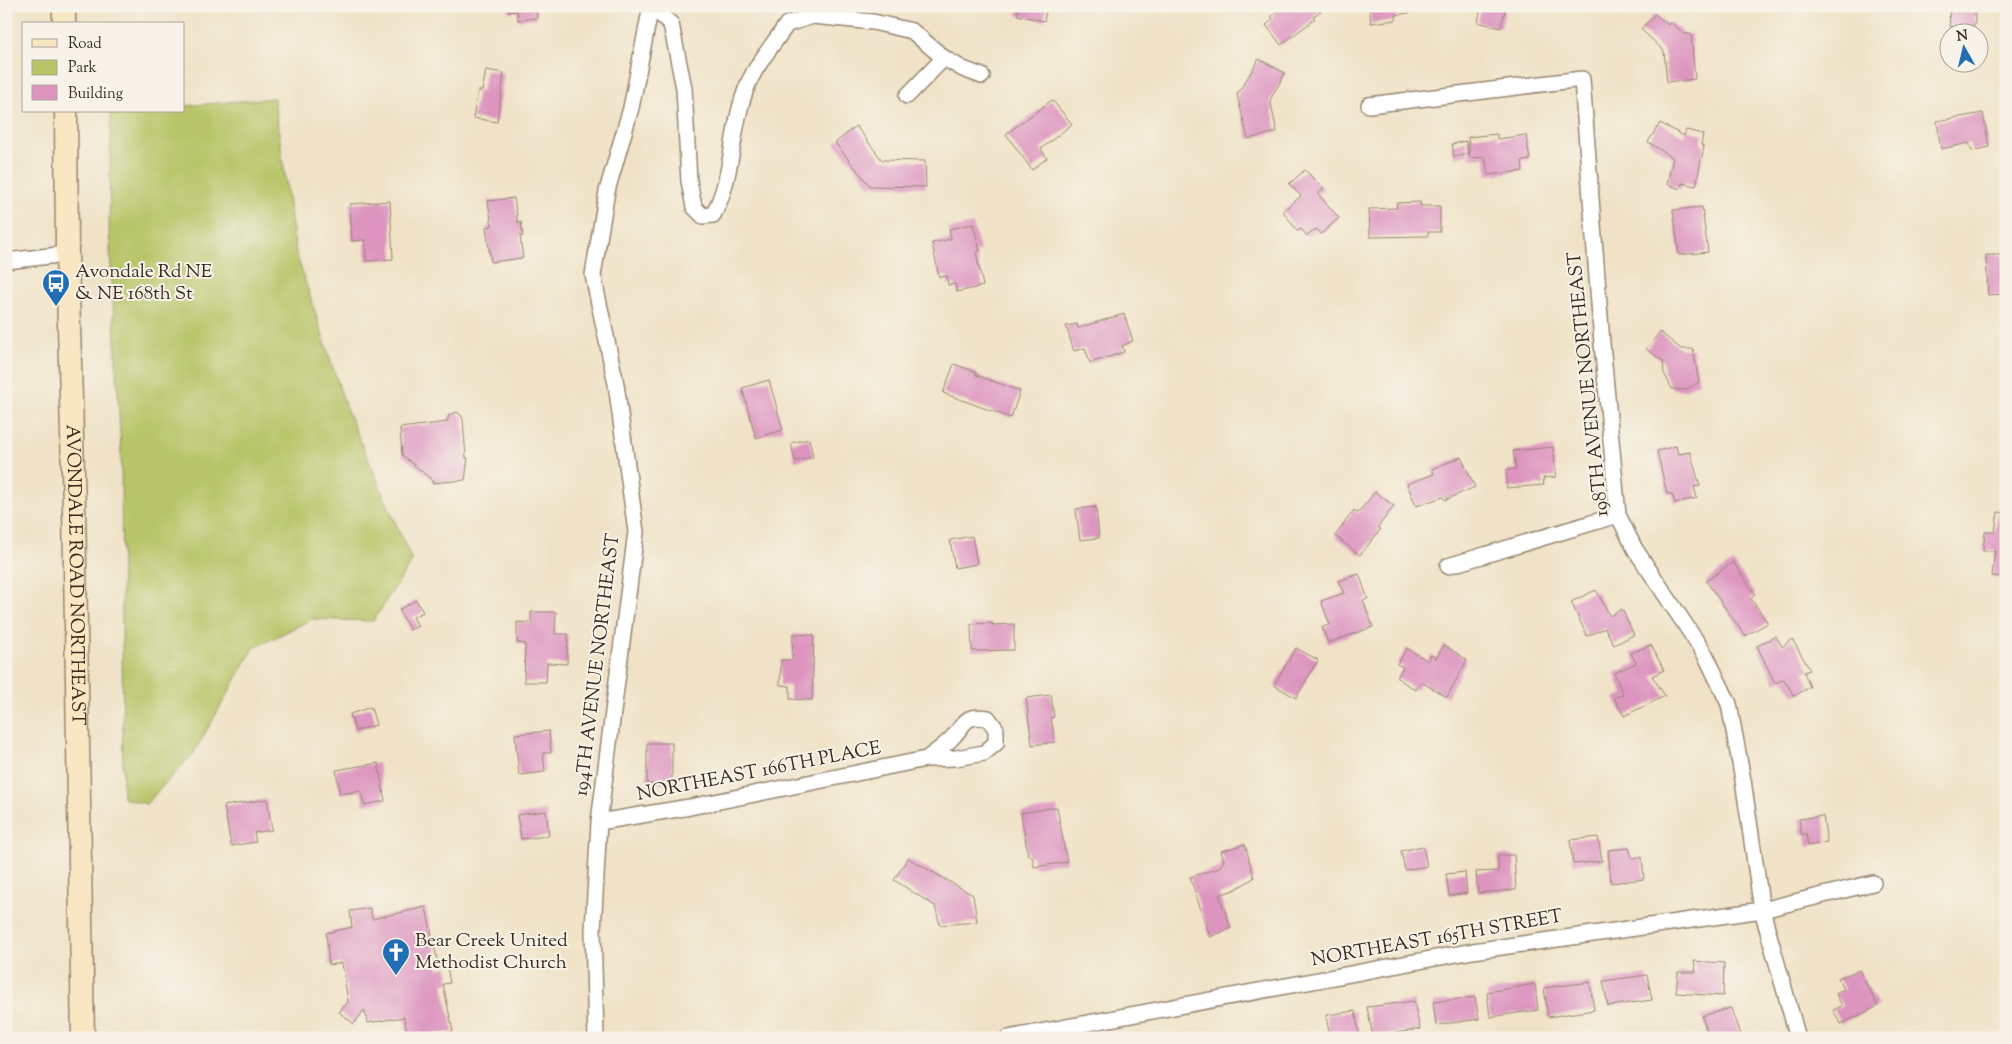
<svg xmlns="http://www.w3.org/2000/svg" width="2012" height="1044" viewBox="0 0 2012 1044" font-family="'Sorts Mill Goudy',serif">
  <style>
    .green { fill: #b7c567; stroke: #797842 }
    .building { fill: #dd95c0 }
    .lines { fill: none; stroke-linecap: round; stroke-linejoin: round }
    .street-casing { stroke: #968672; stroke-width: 18 }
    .secondary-casing { stroke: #968672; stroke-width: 25 }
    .street { stroke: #fff; stroke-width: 15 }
    .secondary { stroke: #f9e7c3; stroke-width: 22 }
    .labels { text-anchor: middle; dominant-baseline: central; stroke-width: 4; stroke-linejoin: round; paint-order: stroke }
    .poi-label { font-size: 19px; fill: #3b2a1e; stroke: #f7f3e8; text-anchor: start }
    .street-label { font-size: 19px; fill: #3b2a1e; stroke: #f7f3e8 }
  </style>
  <rect width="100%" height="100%" fill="#f7f3e8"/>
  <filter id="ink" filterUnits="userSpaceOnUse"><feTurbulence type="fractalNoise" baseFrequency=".02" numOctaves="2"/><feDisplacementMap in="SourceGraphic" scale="10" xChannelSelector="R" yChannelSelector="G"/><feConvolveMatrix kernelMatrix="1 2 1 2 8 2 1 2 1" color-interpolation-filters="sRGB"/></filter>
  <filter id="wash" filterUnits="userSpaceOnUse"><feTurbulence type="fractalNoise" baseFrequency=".0096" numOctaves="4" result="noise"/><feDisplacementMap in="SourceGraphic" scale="20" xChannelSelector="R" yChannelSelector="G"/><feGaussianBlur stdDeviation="1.12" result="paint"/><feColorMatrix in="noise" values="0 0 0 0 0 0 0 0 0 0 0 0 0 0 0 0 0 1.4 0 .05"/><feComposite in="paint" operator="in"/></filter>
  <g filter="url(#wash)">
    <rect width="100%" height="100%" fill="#f0e2c6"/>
    <path class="green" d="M274 98 296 253 346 408 412 561 373 621 312 619 254 648 193 754 146 804 123 798 121 451 109 229 111 113 184 111V106Z"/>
    <g id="blocks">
      <path class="building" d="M508 6H536L537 18 518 20 517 11 509 12Z
        M1019 6H1047L1044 21 1017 15Z
        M1284 6H1327L1313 17 1315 19 1281 45 1266 25 1273 19 1271 17Z
        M1369 6H1420V11L1396 15V20L1371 23Z
        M1481 6H1506L1501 28 1478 22Z
        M1949 6H1975V25L1950 27Z
        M1655 14 1668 25 1670 22 1685 34H1691L1695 79 1667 82 1664 51 1641 29Z
        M1259 59 1285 73 1270 100 1277 132 1248 139 1237 95Z
        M486 70 504 73 497 122 473 118 478 91H482Z
        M1052 100 1072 124 1041 149 1047 158 1032 170 1006 134Z
        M1983 113 1989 147 1972 151 1969 143 1941 149 1937 121Z
        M1660 123 1684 136 1686 130 1703 134 1701 145 1704 146 1696 186 1682 183 1680 189 1667 184 1673 158 1648 142Z
        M856 126 882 160 925 161 926 187 870 186 835 143Z
        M1497 134V139L1526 135 1530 160 1522 161 1523 171 1488 175 1485 157 1470 158 1468 137Z
        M1466 141 1468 154 1454 157 1452 144Z
        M1305 170 1324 189 1318 194 1339 218 1321 234 1317 229 1307 236 1301 229 1297 231 1283 211 1301 196 1289 184Z
        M514 198 518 223 521 222 523 236H520L523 258 491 262 486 227 492 226 488 201Z
        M390 201 393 259 366 261 365 240 352 241 350 204Z
        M1420 202 1421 206H1440V232H1428V236L1370 237 1369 209 1397 208 1396 203Z
        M1702 207 1708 252 1679 255 1673 210Z
        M973 224 980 251 976 252 983 286 957 292 955 284 948 285 947 276 939 277 932 243 951 239 949 229Z
        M1986 255H2006V294L1988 295Z
        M1124 314 1133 341 1122 346 1124 352 1090 363 1085 348 1074 351 1066 326 1077 324 1078 328Z
        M1660 332 1681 349H1693L1699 382 1685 390 1672 389 1664 373 1663 361 1646 349Z
        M954 364 976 372V375L1020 391 1011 418 943 393Z
        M769 380 783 430 756 438 742 388Z
        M457 412 460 414 463 419 466 458H468L465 480 432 483V480L402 455 400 428 447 422 449 415Z
        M809 439 813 457 795 461 791 443Z
        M1676 446 1678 454 1690 452 1700 486 1694 487 1697 498 1675 503 1672 494H1667L1657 451Z
        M1553 447 1556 477 1543 478 1544 485 1507 488 1506 470 1516 469 1513 451Z
        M1461 457 1475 487 1445 500 1443 497 1416 506 1407 484 1434 474 1432 469Z
        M1375 492 1394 506 1378 527 1381 529 1360 555 1335 536 1354 510 1358 513Z
        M1096 507 1099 538 1080 540 1076 509Z
        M1998 512 2006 513V578L1992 576 1995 551H1983L1985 532H1995Z
        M972 536 977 564 955 568 950 540Z
        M1733 562 1755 594 1751 599 1768 623 1745 636 1706 581Z
        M1359 574 1368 599 1363 600 1373 627 1328 643 1322 627 1330 625 1321 601 1344 593 1338 581Z
        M1596 590 1610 616 1622 609 1634 635 1614 645 1605 628 1587 636 1571 602Z
        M416 600 423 612 413 617 418 626 410 630 399 610Z
        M531 612H556L555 634H568L567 664 547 663 546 682H524L525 644 517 643V622L531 623Z
        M992 623V625L1014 624V650L972 651 971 624Z
        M793 634 814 635 812 700 790 699V686L780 685 781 660H792Z
        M1776 636 1782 647 1792 639 1810 670 1804 672 1810 687 1794 696 1784 679 1775 683 1757 646Z
        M1444 645 1467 660 1447 697 1421 682 1416 690 1397 678 1403 667 1397 664 1407 648 1428 661 1431 655 1436 658Z
        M1651 645 1664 670 1652 676 1665 696 1624 716 1614 698 1623 694 1614 673 1636 663 1631 653Z
        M1296 648 1318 660 1296 698 1274 685Z
        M1051 695 1054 717 1051 718 1055 742 1032 745 1026 698Z
        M371 707 376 725 355 731 350 714Z
        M549 731 551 753H543L545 772 519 775 515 734Z
        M647 743H672V784H647Z
        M378 763 385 801 364 805 361 791 340 794 336 770Z
        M267 799 272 830 254 833 256 842 231 846 224 806Z
        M1057 807 1067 862 1034 867 1032 856H1028L1021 813Z
        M546 811 549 836 521 839 517 815Z
        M1823 816 1827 842 1808 846 1806 834H1801L1799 819Z
        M1598 837 1602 861 1573 864 1570 840Z
        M1245 844 1254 878 1234 890 1219 895 1231 928 1210 937 1190 877 1219 868 1224 861 1221 851Z
        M1423 846 1427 866 1405 870 1401 851Z
        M1629 848 1632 858 1642 857 1644 879 1611 883 1608 850Z
        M1498 855H1514L1516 890 1478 893 1476 872 1498 871Z
        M908 858 973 895 977 922 940 925 935 906 894 880Z
        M1465 872 1467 893 1449 896 1446 874Z
        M426 907 439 969 447 967 450 983 443 984 453 1032 408 1037 404 1017 368 1023 364 1010 354 1024 339 1012 348 1002 342 963 329 965 326 933 352 927 350 911 370 908 372 919Z
        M1694 961 1724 963 1723 996 1676 993 1678 972H1696Z
        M1859 970 1878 1006 1841 1024 1833 1010 1842 1006 1836 994 1844 989 1838 978Z
        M1647 975 1652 1000 1608 1006 1603 981Z
        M1590 982 1594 1010 1548 1017 1544 988Z
        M1535 984 1538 1010 1490 1017 1487 992Z
        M1475 997 1479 1019 1436 1025 1433 1002Z
        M1414 1001 1420 1029 1373 1037 1367 1007Z
        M1731 1008 1741 1038H1709L1702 1016Z
        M1355 1011 1360 1038H1330L1326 1015Z"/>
    </g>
  </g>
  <g filter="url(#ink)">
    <use href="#blocks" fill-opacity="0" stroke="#968672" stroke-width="1"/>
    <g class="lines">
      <g class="street-casing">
        <path id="street" d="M651 6 671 24 684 88 689 181 694 207 703 216 713 215C735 175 730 124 749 82 757 63 776 41 787 24L813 16 873 22 912 31 944 58 963 69 982 76
          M907 96 944 58
          M1369 105 1582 79 1602 343 1618 515 1635 549 1706 656 1729 704 1743 780 1762 910 1798 1038
          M6 261 67 254
          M1448 566 1618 515
          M599 822 690 807 926 759 956 758 984 753 996 743V729L988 718C963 714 966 724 951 739 943 747 934 753 926 759
          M596 1038 593 930 599 822 636 532 616 384 593 275 607 191 631 108 651 6
          M1008 1038 1473 951 1762 910 1873 883"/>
      </g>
      <g class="secondary-casing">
        <g id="secondary">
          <path d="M64 6V24"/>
          <path id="s1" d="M66 111 67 254 74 507 83 1038"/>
        </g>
      </g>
      <use href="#street" class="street"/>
      <use href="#secondary" class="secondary"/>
    </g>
  </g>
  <defs>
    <g id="bus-pin" transform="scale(1.4375)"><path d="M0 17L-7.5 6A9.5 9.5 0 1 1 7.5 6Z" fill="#1f6fb2" stroke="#f7f3e8"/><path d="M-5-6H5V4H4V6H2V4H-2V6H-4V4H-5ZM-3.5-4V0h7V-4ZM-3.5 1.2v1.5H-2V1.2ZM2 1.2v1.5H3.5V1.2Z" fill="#fff"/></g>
    <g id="church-pin" transform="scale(1.4375)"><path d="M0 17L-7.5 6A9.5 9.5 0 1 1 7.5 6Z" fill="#1f6fb2" stroke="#f7f3e8"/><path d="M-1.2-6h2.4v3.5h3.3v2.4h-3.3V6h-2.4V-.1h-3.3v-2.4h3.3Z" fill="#fff"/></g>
  </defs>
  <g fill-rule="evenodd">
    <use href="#bus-pin" x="56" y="283"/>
    <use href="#church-pin" x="396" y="952"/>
  </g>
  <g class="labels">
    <g class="poi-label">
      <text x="75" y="272">Avondale Rd NE<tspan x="75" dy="22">&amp; NE 168th St</tspan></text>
      <text x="415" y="941">Bear Creek United<tspan x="415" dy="22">Methodist Church</tspan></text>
    </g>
    <g class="street-label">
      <text transform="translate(1589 384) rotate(-96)">198TH AVENUE NORTHEAST</text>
      <text stroke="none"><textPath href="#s1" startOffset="464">AVONDALE ROAD NORTHEAST</textPath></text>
      <text transform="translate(598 665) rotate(-83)">194TH AVENUE NORTHEAST</text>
      <text transform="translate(759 772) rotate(-11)">NORTHEAST 166TH PLACE</text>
      <text transform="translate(1437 939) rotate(-10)">NORTHEAST 165TH STREET</text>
    </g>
  </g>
  <rect width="2012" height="1044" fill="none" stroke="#f7f3e8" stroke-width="25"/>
  <rect x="22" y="22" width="162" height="90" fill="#f7f3e8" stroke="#aca397"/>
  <rect x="32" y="39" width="25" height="8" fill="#f9e7c3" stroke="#aca397"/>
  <text x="68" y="48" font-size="15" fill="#3b2a1e">Road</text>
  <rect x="32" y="60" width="25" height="15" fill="#b7c567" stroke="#aca397"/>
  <text x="68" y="72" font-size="15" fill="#3b2a1e">Park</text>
  <rect x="32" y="85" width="25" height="15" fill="#dd95c0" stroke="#aca397"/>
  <text x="68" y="98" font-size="15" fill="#3b2a1e">Building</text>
  <g transform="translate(1964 48) rotate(352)"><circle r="24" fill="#f7f3e8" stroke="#aca397"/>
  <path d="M0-4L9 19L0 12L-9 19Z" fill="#1f6fb2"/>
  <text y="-8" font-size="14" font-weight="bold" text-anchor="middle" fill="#3b2a1e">N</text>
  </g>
</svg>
